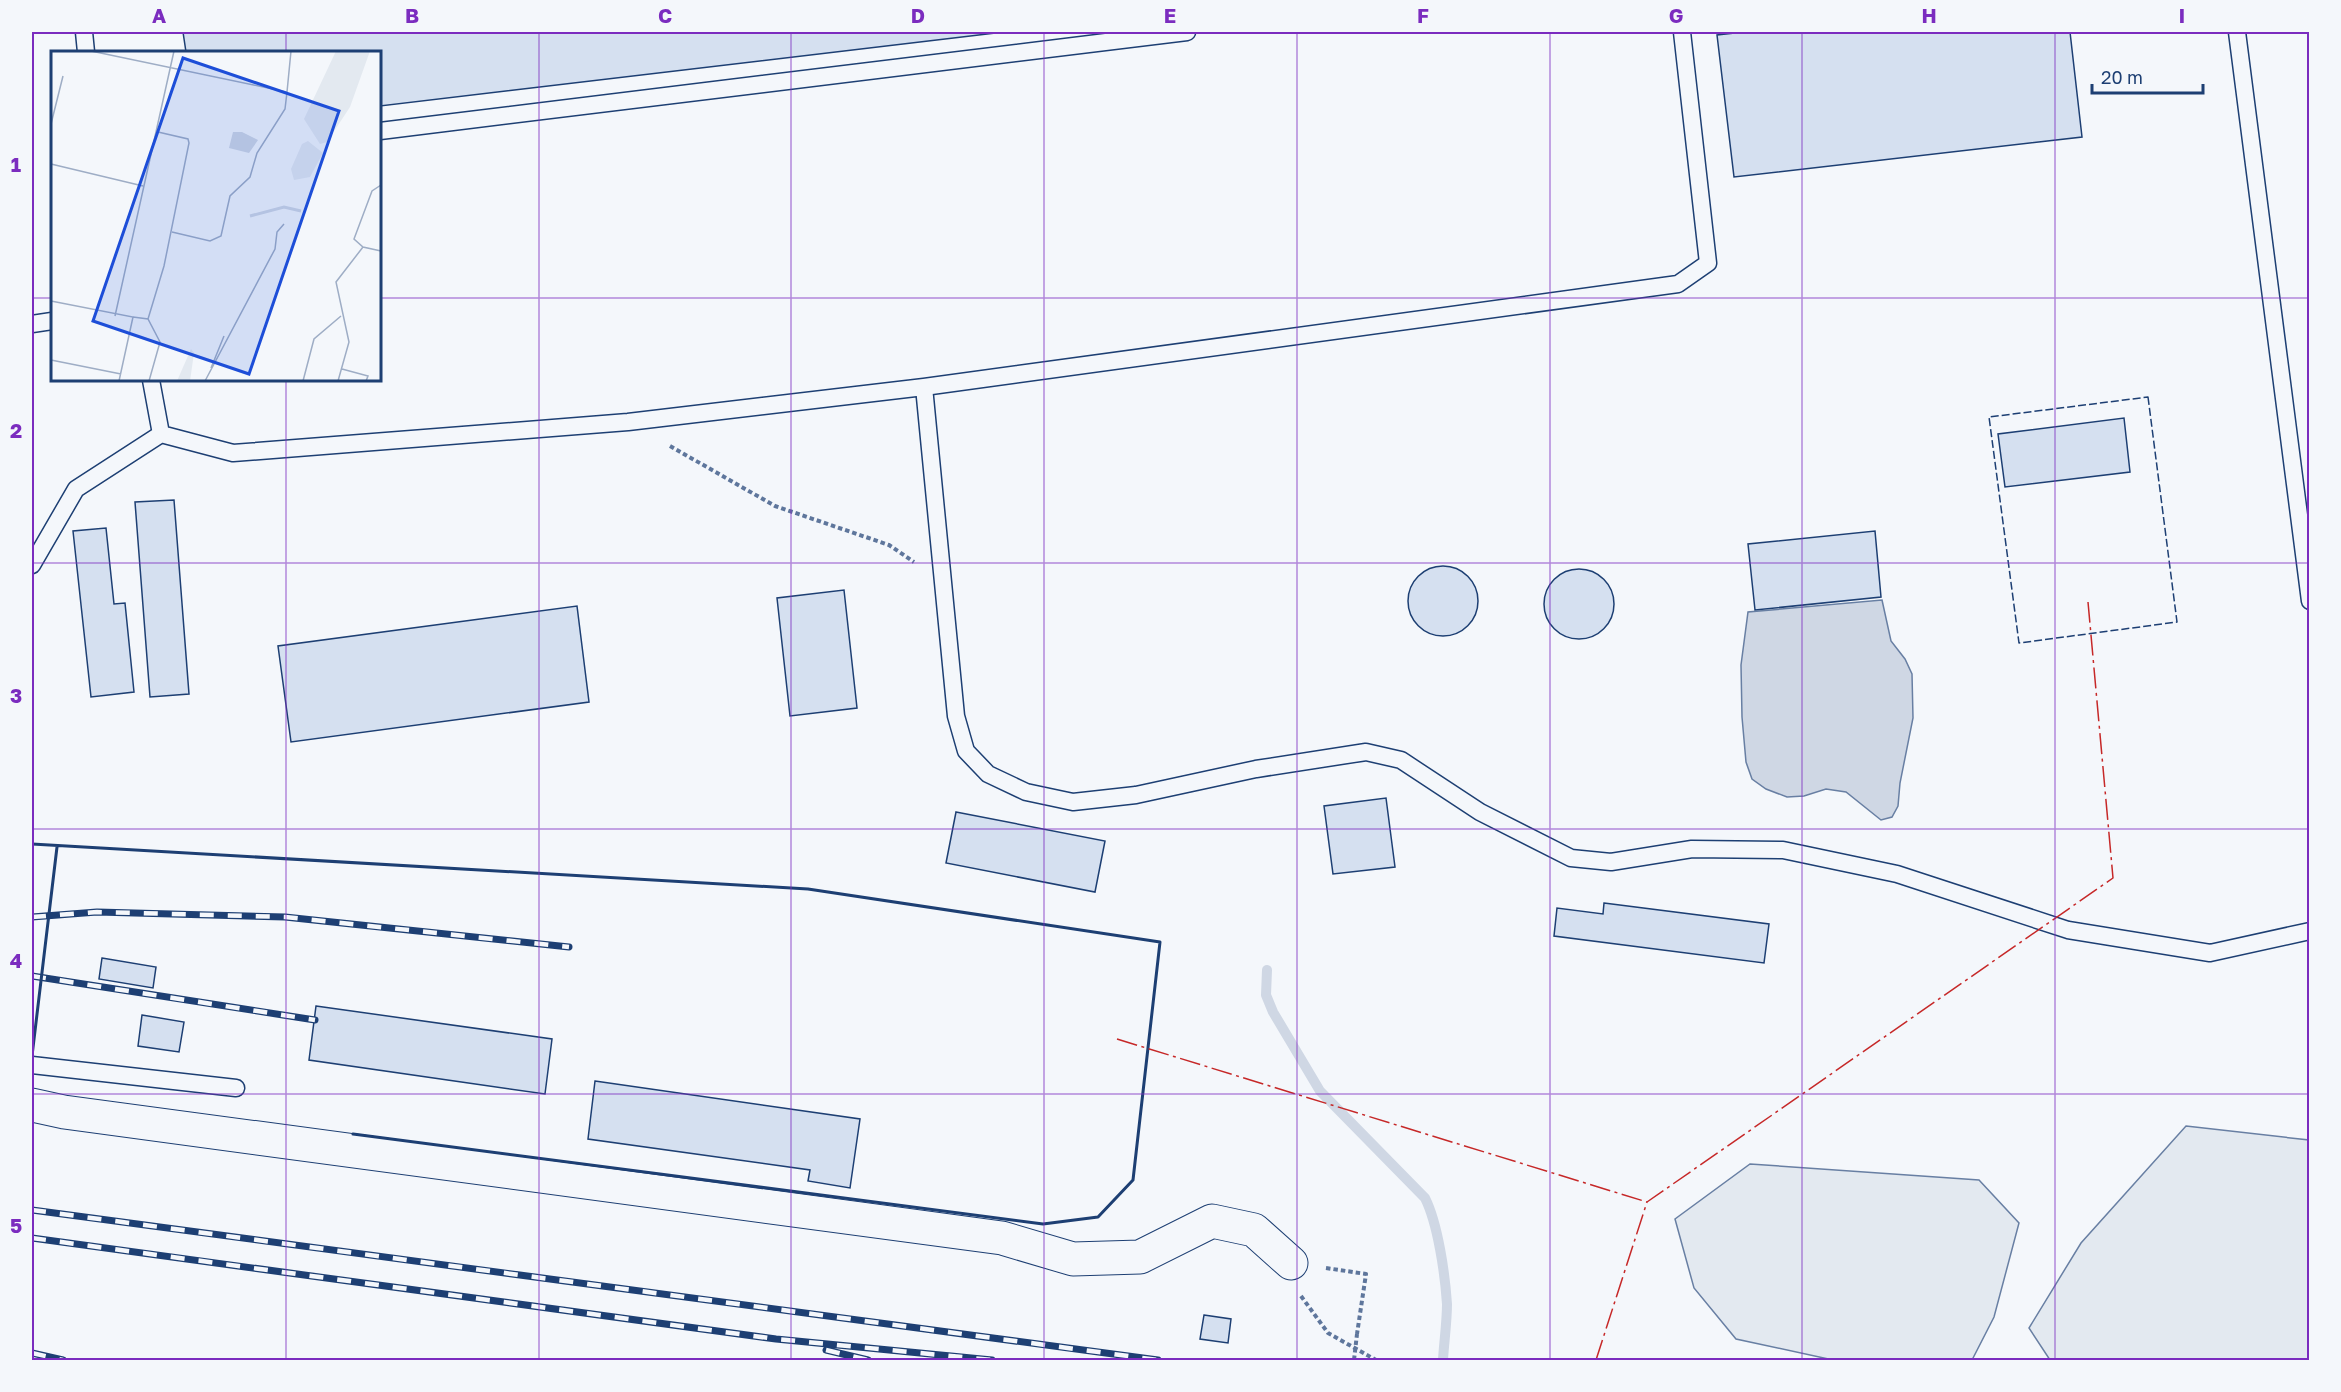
<svg xmlns="http://www.w3.org/2000/svg" width="2341" height="1392" viewBox="0 0 2341 1392" font-family="'Golos Text',sans-serif">
  <style>
    .green { fill: #e3e9f0; stroke: #687fa3; stroke-width: 1.5 }
    .water { fill: #cfd7e4; stroke: #687fa3; stroke-width: 1.5 }
    .lines { fill: none; stroke-linecap: round; stroke-linejoin: round }
    .stream { stroke: #cfd7e4; stroke-width: 10 }
    .building { fill: #d5e0f0; stroke: #1d3f73; stroke-width: 1.5 }
    .service-casing { stroke: #1d3f73; stroke-width: 19 }
    .minor-casing { stroke: #1d3f73; stroke-width: 35 }
    .path { stroke: #5e769c; stroke-width: 4; stroke-dasharray: 4.5 3; stroke-linecap: butt }
    .service { stroke: #f4f7fb; stroke-width: 16 }
    .minor { stroke: #f4f7fb; stroke-width: 33 }
    .rail-casing { stroke: #1d3f73; stroke-width: 7 }
    .rail { stroke: #f4f7fb; stroke-width: 4.5; stroke-dasharray: 14; stroke-linecap: butt }
    .path-bridge { stroke: #5e769c; stroke-width: 4; stroke-dasharray: 4.5 3; stroke-linecap: butt }
    .fence { stroke: #1d3f73; stroke-width: 1.5; stroke-dasharray: 8 3; stroke-linecap: butt }
    .wall { stroke: #1d3f73; stroke-width: 3 }
    .power { stroke: #c62828; stroke-width: 1.5; stroke-dasharray: 21 4.5 3 4.5; stroke-linecap: butt }
    .grid { fill: none; stroke: #7b2cbf; stroke-width: 1.5; stroke-opacity: 0.55 }
    .inset-river { fill: none; stroke: #cfd7e4; stroke-width: 3 }
    .inset-road { fill: none; stroke: #9eadc5; stroke-width: 1.5 }
    .view { fill: #1d4ed8; fill-opacity: 0.15; stroke: #1d4ed8; stroke-width: 3 }
    .inset-edge { fill: none; stroke: #1d3f73; stroke-width: 3 }
    .neatline { fill: none; stroke: #7b2cbf; stroke-width: 2 }
    .grid-label { font-size: 20px; text-anchor: middle; font-weight: bold; fill: #7b2cbf }
  </style>
  <rect width="100%" height="100%" fill="#f4f7fb"/>
  <path class="green" d="M2186 1126 2309 1140V1360H2050L2029 1328 2081 1243Z
    M1750 1164 1979 1180 2019 1223 1994 1317 1972 1360H1833L1736 1339 1694 1288 1675 1219Z"/>
  <path class="water" d="M1882 600 1891 641 1905 659 1912 674 1913 718 1900 783 1898 806 1892 817 1881 820 1846 792 1826 789 1804 796 1787 797 1766 789 1752 779 1746 762 1742 717 1741 665 1748 612Z"/>
  <g class="lines">
    <path class="stream" d="M1267 970 1266 995 1273 1012 1320 1091 1425 1198C1438 1224 1445 1274 1447 1304 1447 1322 1444 1342 1443 1360"/>
  </g>
  <path class="building" d="M183 32H1004L380 106V52H186Z
    M1744 32H2070L2082 137 1734 177 1717 35Z
    M2124 418 2130 472 2005 487 1998 434Z
    M174 500 189 694 150 697 135 502Z
    M106 528 114 604 125 603 134 692 91 697 73 531Z
    M1875 531 1881 597 1755 610 1748 544Z
    M1408 601a35 35 0 1 1 70 0a35 35 0 1 1-70 0Z
    M1544 604a35 35 0 1 1 70 0a35 35 0 1 1-70 0Z
    M844 590 857 708 790 716 777 598Z
    M577 606 589 702 291 742 278 646Z
    M1386 798 1395 867 1333 874 1324 806Z
    M956 812 1105 841 1095 892 946 863Z
    M1604 903 1769 924 1764 963 1554 936 1557 908 1603 914Z
    M102 958 156 967 153 988 99 979Z
    M316 1006 552 1039 545 1094 309 1060Z
    M142 1015 184 1022 179 1052 138 1046Z
    M595 1081 860 1119 850 1188 808 1181 810 1170 588 1139Z
    M1204 1315 1231 1319 1228 1343 1200 1339Z"/>
  <g class="lines">
    <g class="service-casing">
      <path id="service" d="M84 32 86 52
        M2237 32 2310 601
        M380 131 1187 32
        M32 324 52 321
        M924 387 956 716 966 751 988 774 1026 792 1073 802 1136 795 1256 769 1366 752 1401 760 1480 812 1571 858 1611 862 1692 849 1783 850 1897 874 2068 930 2210 953 2310 931
        M161 434 233 453 628 422 924 387 1678 284 1708 263 1682 32
        M32 565 76 489 161 434 151 380
        M32 1065 236 1088"/>
    </g>
    <g class="minor-casing">
      <path id="minor" d="M32 1105 64 1112 1002 1238 1073 1259 1140 1257 1212 1221 1254 1230 1291 1263"/>
    </g>
    <path class="path" d="M670 446 775 506 889 545 914 562
      M1326 1268 1366 1274 1357 1334
      M1301 1296 1328 1333 1376 1360"/>
    <use href="#service" class="service"/>
    <use href="#minor" class="minor"/>
    <g class="rail-casing">
      <path id="rail" d="M32 917 97 912 285 917 569 947
        M32 976 315 1020
        M32 1210 1158 1360
        M32 1238 776 1339 992 1360
        M826 1350 868 1360
        M32 1353 63 1360"/>
    </g>
    <use href="#rail" class="rail"/>
    <path class="path-bridge" d="M1354 1360 1357 1334"/>
    <path class="fence" d="M2148 397 2177 622 2019 643 1989 417Z"/>
    <path class="wall" d="M32 844 808 889 1160 942 1133 1180 1098 1217 1043 1224 353 1134
      M32 1056 57 847"/>
    <path class="power" d="M1117 1039 1647 1202
      M1596 1360 1647 1202 2113 878 2088 602"/>
  </g>
  <path class="grid" d="M286 32V52M539 32V1360M791 32V1360M1044 32V1360M1297 32V1360M1550 32V1360M1802 32V1360M2055 32V1360M32 298H52M380 298H2310M286 380V1360M32 563H2310M32 829H2310M32 1094H2310"/>
  <g transform="translate(51 51)">
    <rect width="330" height="330" fill="#f4f7fb"/>
    <path d="M285 0H319L299 56 276 91 269 93 253 68ZM257 90 272 102 259 126 243 129 240 118 251 93ZM140 298 143 302 139 330H126Z" fill="#e3e9f0"/>
    <path d="M182 81H191L207 89 198 102 178 97Z" fill="#cfd7e4"/>
    <path class="inset-river" d="M199 165 233 156 250 160"/>
    <path class="inset-road" d="M40 0 236 41 234 58 206 102 199 126 179 145 170 185 159 190 121 181M236 41 240 0M0 73 12 25M0 113 92 135M330 134 321 140 303 188 312 196 330 200M0 250 82 266 68 330M64 265 123 0M82 266 97 268 109 291 98 330M97 268 113 215 138 92 137 88 107 81M0 309 70 323M160 317 173 285M291 318 317 325 315 330M154 330 224 198 226 181 233 173M252 330 263 288 290 265M287 330 298 291 285 231 312 196"/>
    <path class="view" d="M132 7 288 60 198 323 42 270Z"/>
    <rect width="330" height="330" class="inset-edge"/>
  </g>
  <rect width="2341" height="1392" fill="none" stroke="#f4f7fb" stroke-width="66"/>
  <path d="M2092 84v9h111v-9" fill="none" stroke="#1d3f73" stroke-width="3"/>
  <text x="2101" y="84" font-size="18" fill="#1d3f73" stroke="#f4f7fb" stroke-width="4.5" paint-order="stroke">20 m</text>
  <rect x="33" y="33" width="2275" height="1326" class="neatline"/>
  <g class="grid-label">
    <text x="159" y="23">A</text>
    <text x="412" y="23">B</text>
    <text x="665" y="23">C</text>
    <text x="918" y="23">D</text>
    <text x="1170" y="23">E</text>
    <text x="1423" y="23">F</text>
    <text x="1676" y="23">G</text>
    <text x="1929" y="23">H</text>
    <text x="2182" y="23">I</text>
    <text x="16" y="172">1</text>
    <text x="16" y="438">2</text>
    <text x="16" y="703">3</text>
    <text x="16" y="968">4</text>
    <text x="16" y="1233">5</text>
  </g>
</svg>
